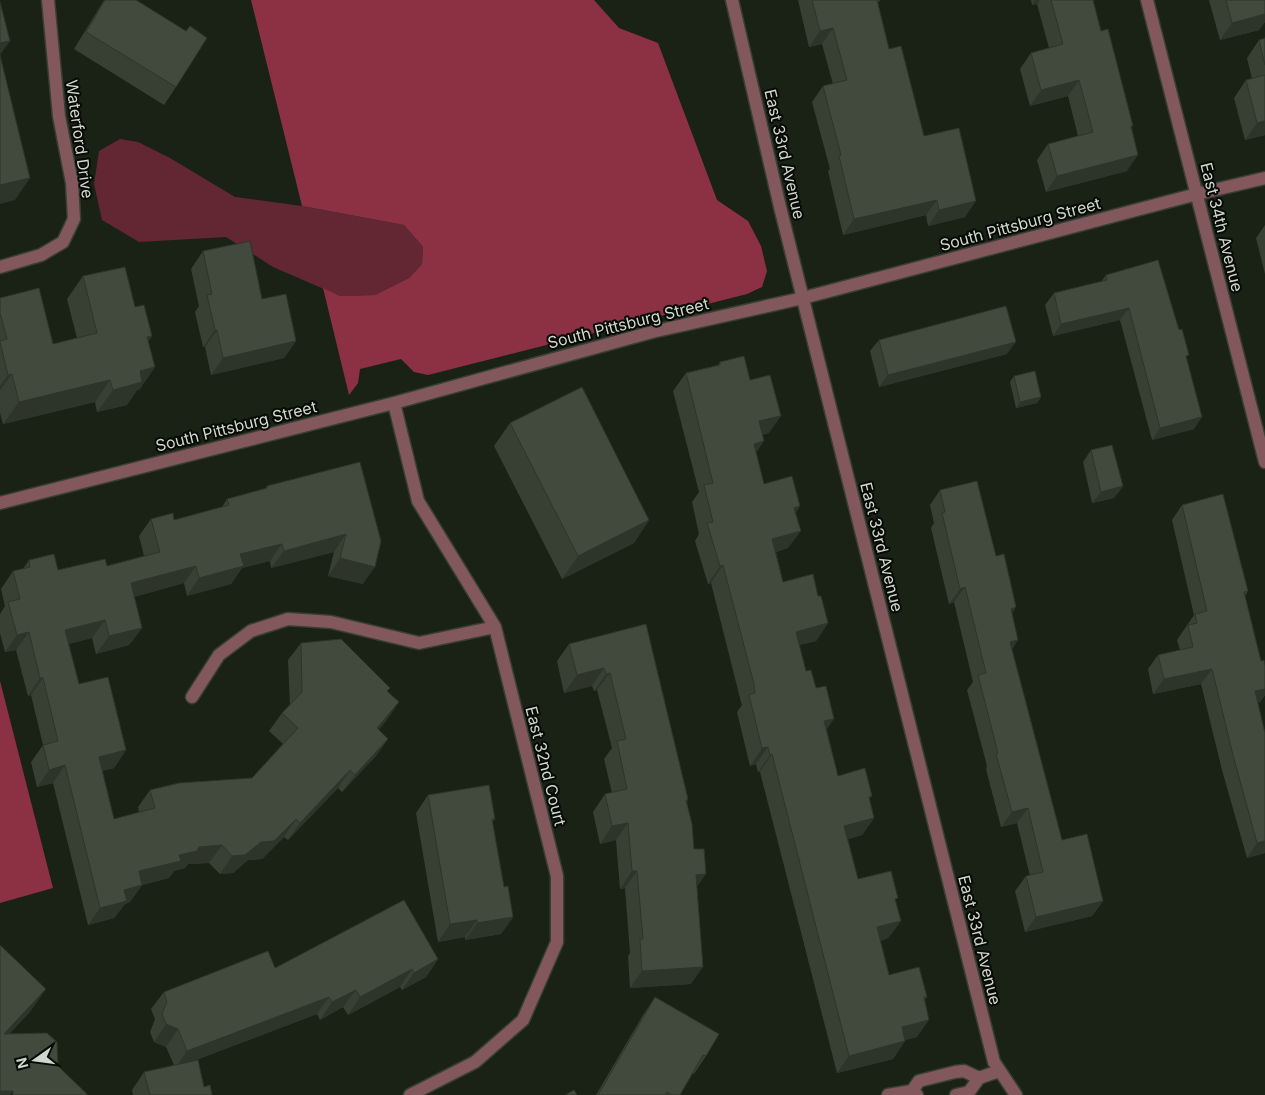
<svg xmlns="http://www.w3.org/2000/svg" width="1265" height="1095" viewBox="0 0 1265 1095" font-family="Inter,sans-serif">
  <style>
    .green { fill: #622733 }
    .forest { fill: #8c3044 }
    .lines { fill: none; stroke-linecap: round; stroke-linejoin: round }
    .minor-casing { stroke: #373f33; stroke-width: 15 }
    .minor { stroke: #82585d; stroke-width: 12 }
    .wall { fill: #384034 }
    .shaded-wall { fill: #2e342a }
    .building { fill: #414a3c; stroke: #2e342a }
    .labels { text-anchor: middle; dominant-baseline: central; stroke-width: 4; stroke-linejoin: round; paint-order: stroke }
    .street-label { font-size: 16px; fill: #d1d7ce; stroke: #070a05 }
  </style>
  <rect width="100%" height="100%" fill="#1a2215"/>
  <path class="green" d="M120 139 138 142 170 158 235 197 302 206 404 225 423 247 422 264 409 278 375 295 340 296 273 267 226 237 139 242 102 220 94 184 99 151Z"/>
  <path class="forest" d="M251 0H594L619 28 658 43 717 200 748 221 761 246 767 271 762 287 747 294 428 375 414 372 401 359 360 369 358 383 349 395 323 288 340 296 375 295 409 278 422 264 423 247 404 225 302 206Z
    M0 681 53 888 0 903Z"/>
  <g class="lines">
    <g class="minor-casing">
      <path id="minor" d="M732 0 780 207 994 1062 1016 1095
        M1147 0 1265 462
        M0 267 41 255 63 242 74 219 72 183 59 116 48 0
        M394 403 418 501 495 627 557 876V942L523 1020 475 1062 410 1095
        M0 503 394 403 652 332 803 298 1197 194 1265 178
        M192 697 219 655 251 631 288 619 331 622 419 643 495 627
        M912 1091 919 1081 955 1072 964 1071 979 1078
        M888 1095 912 1091 917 1095
        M956 1095 969 1092 979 1078 999 1071"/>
    </g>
    <use href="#minor" class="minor"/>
  </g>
  <path class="wall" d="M104 0H136L176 87 164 105 74 49Z
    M798 0H880L878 3 889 49 924 136 965 217 928 226 926 215 843 235 828 171 830 169 812 102 823 86 833 84 822 44 809 47Z
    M1031 0H1093L1101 31 1131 129 1127 171 1046 192 1037 160 1048 144 1078 136 1068 96 1030 106 1020 69 1031 53 1049 48 1037 4 1032 5Z
    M1209 0H1265V22L1259 30 1220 40Z
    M1265 38V135L1245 140 1234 98 1246 80 1252 79 1247 58 1259 40Z
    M1265 225V274L1256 238Z
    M203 251 262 299 296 341 284 358 211 375 205 347H203L195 312 199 306 191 269Z
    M1106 275 1187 359 1194 429 1152 440 1120 320 1053 336 1045 305 1054 293 1101 282Z
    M83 276 135 307 152 336 148 342 155 367 139 390H137L127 405 97 412 95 402 3 424 0 413V298L53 344 77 338 67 299Z
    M879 340 1007 354 879 387 870 351Z
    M720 362 750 380 769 433 762 435 756 453 764 484 800 506 796 512 788 548 776 552 783 582 818 596 828 623 816 641 799 645 806 671 827 730 838 776 872 796 869 799 874 818 862 835 848 839 858 879 895 902 901 921 888 938 880 941 889 975 927 997 924 1000 917 1037 905 1040 893 1059 837 1073 760 772H758L756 764 750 766 737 712 742 705 741 702 711 583 708 584 695 541 699 534 692 502 699 492 673 391 686 373 718 365Z
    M1014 376 1041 397 1037 403 1016 408 1010 382Z
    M510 423 649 520 634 543 562 579 494 446Z
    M1091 450 1123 486 1114 498 1092 503 1083 462Z
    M360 462 363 584 328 576 334 552 271 568 270 561 242 568 231 584 187 596 184 583 134 597 142 628 129 645 96 654 92 638 68 644 79 684 126 750 114 768 102 771 114 819 139 812 138 807 150 790 252 778 283 744 269 731 282 713 290 705 288 660 301 643 390 688 387 691V720L378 730 388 739 376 756 342 792 338 788 288 840 284 837 262 859 248 860 233 873 220 874 209 863 188 864 185 868 174 871 169 878 142 885 130 902 125 904 114 918 88 925 53 783 37 787 31 762 43 745 31 695 28 696 16 650 5 652 0 633V614L5 606 1 589 13 571 23 569 29 560 58 570 107 566 144 556 139 536 151 519 174 520 222 507 227 499 265 489 267 486Z
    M940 490 996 556 1016 607 1012 613 1018 640 1012 649 1062 840 1103 901 1092 916 1025 932 1015 891 1026 876H1030L1017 823 1001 827 986 769 987 766 967 690 973 682 954 602 949 604 931 528 934 523 930 505Z
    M1182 505 1248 591 1245 596 1261 661 1265 666V695L1260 702 1258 703 1265 733V853L1247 858 1222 770 1201 684 1153 694 1148 669 1158 655 1180 650 1177 640 1194 615 1172 520Z
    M646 624 688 799 687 802 697 887 691 984 630 988 628 956 630 953 625 888 620 889 616 840 600 844 593 812 605 794 612 793 604 759 612 748 597 690 594 691 592 686 564 693 557 661 569 644Z
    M428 795 495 819 492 822 504 887 513 917 501 934 465 940V937L438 942 416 813Z
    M438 959 426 977 402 990 400 987 348 1015 343 1007 320 1020 317 1014 196 1060 204 1087 212 1095H133L132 1090 144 1072 174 1065 166 1047 154 1042 150 1032 155 1019 151 1009 164 992 275 968Z
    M655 997 706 1056 694 1074 693 1073 680 1095H596L643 1015Z"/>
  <path class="shaded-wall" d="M1035 0H1040L1037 4 1032 5Z
    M1265 14V22L1259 30 1220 40 1232 23Z
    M833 28 822 44 809 47 820 31Z
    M10 41 0 55V43Z
    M1079 80 1068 96 1030 106 1041 90Z
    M1265 121V135L1245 140 1257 123Z
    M1138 155 1127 171 1046 192 1057 176Z
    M30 178 15 200 0 204V185Z
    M937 200 926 215 843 235 854 219Z
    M976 201 965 217 928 226 939 210Z
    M1129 308 1120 320 1053 336 1061 324Z
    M215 330H217L205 347H203Z
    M152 336 136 359 147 337Z
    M296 341 284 358 211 375 223 358Z
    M1016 342 1007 354 879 387 888 375Z
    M155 367 139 390H137L127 405 97 412 113 390 140 371Z
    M12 374 0 390V386L8 375Z
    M110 380 95 402 3 424 19 402Z
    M1041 397 1037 403 1016 408 1020 402Z
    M781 416 769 433 747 439 759 421Z
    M1202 417 1194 429 1152 440 1160 428Z
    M764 441 752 459 754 444Z
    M1123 486 1114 498 1092 503 1101 492Z
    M800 506 788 524 794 508Z
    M649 520 634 543 562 579 578 556Z
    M801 531 788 548 760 556 772 539Z
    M346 534 334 552 271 568 284 551Z
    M282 544 270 561 242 568 231 584 187 596 199 578 240 554Z
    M340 558 375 567 363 584 328 576Z
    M723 565 711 583 708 584 720 566Z
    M196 566 184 583 118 601 131 583Z
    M965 587 954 602 949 604 960 589Z
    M1016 607 1005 622 1011 609Z
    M105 620 92 638 53 648 65 630Z
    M828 623 816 641 784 649 796 632Z
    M142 628 129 645 96 654 109 636Z
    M29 632 16 650 5 652 17 635Z
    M1018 640 1007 655 1010 642Z
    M604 668 592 686 564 693 577 675Z
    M1212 669 1201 684 1153 694 1164 679Z
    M610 673 597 690 594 691 606 674Z
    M40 678H43L31 695 28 696Z
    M1265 689V695L1260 702 1244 706 1255 691Z
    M399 702 387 720 365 746 377 728Z
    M834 719 822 736 824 721Z
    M388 739 376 756 342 792 355 775Z
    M768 747 756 764 750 766 762 748Z
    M126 750 114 768 86 775 99 757Z
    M772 754 760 772H758L770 755Z
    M65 765 53 783 37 787 49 770Z
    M350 770 338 788 288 840 300 823Z
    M1028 808 1017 823 1001 827 1012 812Z
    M874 818 862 835 832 843 844 826Z
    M296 819 284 837 262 859 248 860 233 873 220 874 232 856 261 842Z
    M628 823 616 840 600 844 612 826Z
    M1265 841V853L1247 858 1257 843Z
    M222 845 209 863 188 864 185 868 174 871 169 878 142 885 130 902 125 904 114 918 88 925 100 908 124 890 139 871 199 847Z
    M632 871H637L625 888 620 889Z
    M706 874 694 891 696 875Z
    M1103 901 1092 916 1025 932 1036 917Z
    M513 917 501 934 465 940 477 923Z
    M477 920 465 937 438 942 450 924Z
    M901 921 888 938 865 945 877 927Z
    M438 959 426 977 402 990 414 973Z
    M703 967 691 984 630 988 642 971Z
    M412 969 400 987 348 1015 360 997Z
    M46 989 30 1012 0 1044 4 1034Z
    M356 990 343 1007 320 1020 332 1002Z
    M329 997 317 1014 175 1068 187 1051Z
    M929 1020 917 1037 889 1044 902 1027Z
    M166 1024 178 1029 166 1047 154 1042Z
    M905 1041 893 1059 837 1073 849 1056Z
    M0 1091H13L10 1095H0Z"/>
  <path class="building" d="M105 0H136L186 31 190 26 207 38 176 87 86 32Z
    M812 0H877L889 49 901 46 924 136 959 128 976 201 939 210 937 200 854 219 839 156 841 155 823 86 847 80 833 28 820 31Z
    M1051 0H1093L1101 31 1108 29 1133 126H1131L1138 155 1057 176 1048 144 1093 132 1079 80 1041 90 1031 53 1063 44Z
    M1226 0H1265V14L1232 23Z
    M0 2 10 41 0 43Z
    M1265 38V65L1259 40Z
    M0 55 30 178 0 185Z
    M1265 75V121L1257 123 1246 80Z
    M250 241 262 299 286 294 296 341 223 358 217 330H215L207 295 212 294 203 251Z
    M1158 260 1179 330 1182 329 1189 355 1186 356 1202 417 1160 428 1129 308 1061 324 1054 293 1107 280 1106 275Z
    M125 267 135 307 144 305 152 336 147 337 155 367 140 371 142 382 113 390 110 380 19 402 12 374 8 375 0 342V341L7 339 0 313V298L39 288 53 344 97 333 83 276Z
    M1006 306 1016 342 888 375 879 340Z
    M744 356 750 380 770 375 781 416 759 421 764 441 754 444 764 484 792 476 800 506 794 508 801 531 772 539 783 582 813 574 818 596H821L828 623 796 632 806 671 811 670 816 688 826 686 834 719 824 721 838 776 865 768 872 796 869 797 874 818 844 826 858 879 891 871 898 898 895 899 901 921 877 927 889 975 919 967 927 997H924L929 1020 902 1027 905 1041 849 1056 772 754 770 755 768 747 762 748 749 695 755 693 754 684 723 565 720 566 707 523 713 522 704 485 713 483 686 373 720 365V362Z
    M1035 371 1041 397 1020 402 1014 376Z
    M582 387 649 520 578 556 510 423Z
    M1112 445 1123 486 1101 492 1091 450Z
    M360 462 381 541 375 567 340 558 346 534 284 551 282 544 240 554 244 566 199 578 196 566 131 583 142 628 109 636 105 620 65 630 79 684 108 677 126 750 99 757 114 819 155 808 150 790 179 783 252 778 298 728 282 713 302 692 301 643 341 639 390 688 387 691 399 702 377 728 388 739 355 775 350 770 300 823 296 819 274 841 261 842 245 855 232 856 222 845 199 847 197 851 179 855 181 861 139 871 142 885 124 890 127 901 100 908 65 765 49 770 43 745 58 741 43 678H40L29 632 17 635 8 602 20 599 13 571 30 567 29 560 54 554 58 570 105 559 107 566 160 552 151 519 173 513 174 520 229 505 227 499 267 488V486Z
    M977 481 996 556 1004 554 1016 607 1011 609 1018 640 1010 642 1062 840 1087 834 1103 901 1036 917 1026 876 1043 872 1028 808 1012 812 996 754 998 753 978 675 986 673 965 587 960 589 942 513 945 512 940 490Z
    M1223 494 1248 591 1244 592 1261 661 1264 660 1265 666V689L1255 691 1265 733V841L1257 843 1233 755 1212 669 1164 679 1158 655 1193 647 1188 625 1197 623 1195 614 1207 611 1182 505Z
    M646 624 688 799 686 800 692 824 694 849H704L706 874 696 875 703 967 642 971 640 939H643L637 871H632L628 823 612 826 605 794 627 789 617 741 626 739 610 673 606 674 604 668 577 675 569 644Z
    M489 785 495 819H492L504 887 508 886 513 917 477 923V920L450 924 428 795Z
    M404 900 438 959 414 973 412 969 360 997 356 990 332 1002 329 997 187 1051 178 1029 166 1024 162 1014 167 1002 164 992 268 951 275 968Z
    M0 945 46 989 4 1034 47 1033 57 1042 58 1066 88 1095H13V1091H0Z
    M655 997 719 1034 706 1056 703 1055 680 1095H672L667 1092 665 1095H598Z
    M198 1060 204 1087 210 1085 212 1095H150L144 1072Z
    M574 1090 577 1095H565Z"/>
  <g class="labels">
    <g class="street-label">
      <text transform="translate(80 139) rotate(82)">Waterford Drive</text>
      <text transform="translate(785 154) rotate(77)">East 33rd Avenue</text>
      <text transform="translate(1020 224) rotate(-15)">South Pittsburg Street</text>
      <text transform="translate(1222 227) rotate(76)">East 34th Avenue</text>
      <text transform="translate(628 323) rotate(-14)">South Pittsburg Street</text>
      <text transform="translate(236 426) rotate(-14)">South Pittsburg Street</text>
      <text transform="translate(882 547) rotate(76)">East 33rd Avenue</text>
      <text transform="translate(546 766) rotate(76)">East 32nd Court</text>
      <text transform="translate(980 940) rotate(76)">East 33rd Avenue</text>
    </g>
  </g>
  <g transform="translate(35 1060) rotate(256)" stroke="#070a05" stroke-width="4" paint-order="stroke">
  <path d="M0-4L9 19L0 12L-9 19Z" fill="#d1d7ce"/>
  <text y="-8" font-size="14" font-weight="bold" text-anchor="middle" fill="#d1d7ce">N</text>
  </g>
</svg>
